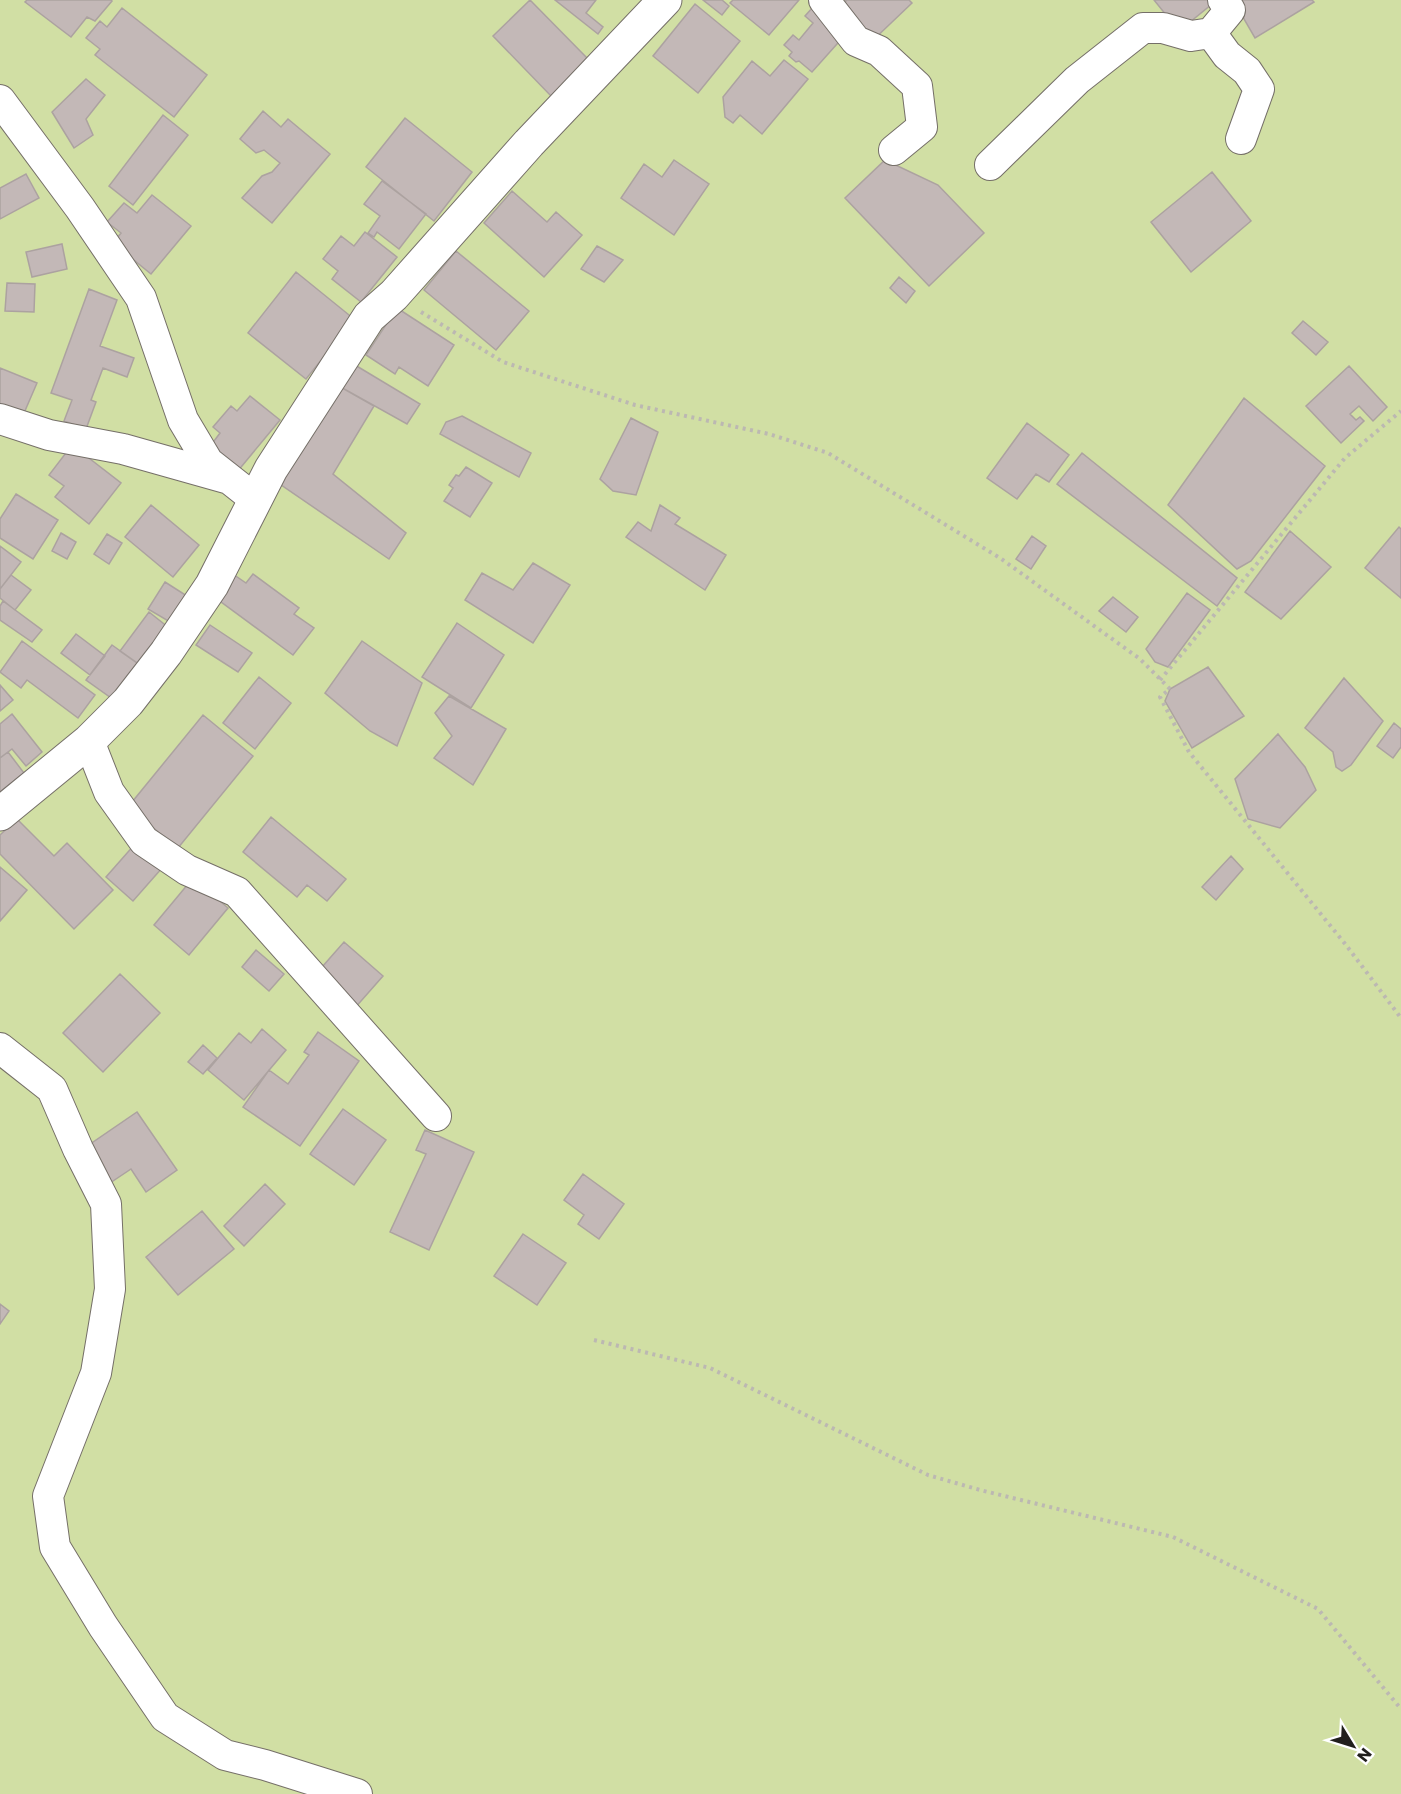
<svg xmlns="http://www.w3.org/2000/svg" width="1401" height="1794" viewBox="0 0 1401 1794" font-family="Poppins,sans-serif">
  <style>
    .green { fill: #d1dfa4 }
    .building { fill: #c3b8b7; stroke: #aca2a0; stroke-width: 1.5 }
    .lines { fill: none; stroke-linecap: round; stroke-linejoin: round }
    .minor-casing { stroke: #756f68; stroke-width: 32 }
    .tertiary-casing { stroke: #756f68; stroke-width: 35 }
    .path { stroke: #bcb8b2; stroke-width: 4; stroke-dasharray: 3 4.5; stroke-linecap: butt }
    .minor { stroke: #fff; stroke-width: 30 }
    .tertiary { stroke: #fff; stroke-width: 33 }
  </style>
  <rect width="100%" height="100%" fill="#fffaf3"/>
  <path class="green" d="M0 0H1401V1794H0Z"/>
  <path class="building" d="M27 0H111L112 1 95 21 87 17 71 37 25 2Z
    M530 0 588 59 551 96 493 36Z
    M555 0H596L586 13 603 27 598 34Z
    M703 0H722L729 6 722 15Z
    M733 0H799L769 35 730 3Z
    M845 0H909L912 3 868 45 836 11 846 1Z
    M1154 0H1217L1179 31Z
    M1233 0H1312L1314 2 1255 38Z
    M695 4 740 41 698 93 653 56Z
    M813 7 845 35 812 72 799 61 796 62 789 56 792 52 784 45 793 35 799 40 813 23 805 16Z
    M122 8 207 75 174 117 95 55 100 49 86 38 100 21 107 27Z
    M784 60 808 79 762 134 740 115 733 123 725 117 723 97 752 61 770 76Z
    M86 79 105 95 86 119 93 135 74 148 52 112Z
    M263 111 281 127 288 119 330 154 272 223 242 198 262 176 272 172 280 163 264 150 256 153 240 139Z
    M163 115 188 135 133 205 109 186Z
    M405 118 472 172 434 221 366 167Z
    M674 160 709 184 674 235 621 198 644 164 662 177Z
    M885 160 938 185 984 233 929 286 845 198Z
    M1212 172 1251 221 1191 272 1151 222Z
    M26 174 39 198 0 219V188Z
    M382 181 426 214 399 249 377 232 374 237 368 233 380 216 364 204Z
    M512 191 547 222 556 212 582 235 544 277 484 223Z
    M152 195 191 226 151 274 113 243 121 233 107 222 124 203 137 213Z
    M365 232 397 257 361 302 332 279 338 271 323 259 341 236 354 246Z
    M62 244 67 269 32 277 26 252Z
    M597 246 623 260 604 282 581 269Z
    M456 251 529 311 496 350 424 290Z
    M296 272 354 319 306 379 248 333Z
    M899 277 915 291 906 303 890 288Z
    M7 283 35 284 34 312 5 311Z
    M89 289 117 300 100 346 134 358 127 377 103 368 91 400 96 402 86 429 64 421 72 400 51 393Z
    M397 308 454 345 428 386 399 367 395 374 366 355Z
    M1303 321 1328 342 1316 355 1292 333Z
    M350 362 420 404 407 424 337 385Z
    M1349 366 1387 407 1373 421 1359 406 1350 414 1356 420 1360 417 1364 421 1341 443 1306 406Z
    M0 368 37 383 21 420 0 412Z
    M337 385 374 406 333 474 406 533 389 559 271 478Z
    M250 396 280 420 237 472 208 449 220 433 213 427 231 406 237 411Z
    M1244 398 1325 466 1251 561 1237 569 1168 505Z
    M462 416 531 453 519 477 440 434 446 422Z
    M631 418 658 432 636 495 613 491 600 479Z
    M1027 423 1069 455 1049 482 1036 474 1017 499 987 478Z
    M72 445 121 483 89 524 55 497 64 486 49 475Z
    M1082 453 1237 578 1217 606 1057 484Z
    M466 467 492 483 470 517 444 501 453 488 449 485 456 475 459 476Z
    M16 494 58 520 33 559 0 538V519Z
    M151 505 199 545 173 577 125 537Z
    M660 505 680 518 675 524 726 555 705 590 626 537 638 522 651 531Z
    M1399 527 1401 529V598L1365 568Z
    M1290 531 1331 567 1281 619 1245 592Z
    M61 533 76 542 67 559 52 551Z
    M107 534 122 543 109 564 94 554Z
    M1032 536 1046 546 1031 569 1016 559Z
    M0 546 21 562 0 589Z
    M533 563 570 585 533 643 465 600 482 573 513 590Z
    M230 572 246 583 253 574 299 608 294 614 314 628 293 655 213 596Z
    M11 575 31 590 15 610 0 598V589Z
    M165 582 187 596 170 622 148 609Z
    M1187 593 1210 610 1168 667 1155 662 1146 649Z
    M1113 597 1138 617 1126 632 1099 611Z
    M3 601 42 630 32 642 0 620V606Z
    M149 612 174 632 147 670 120 651Z
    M457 623 504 655 471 708 422 677Z
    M210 625 252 653 238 672 196 645Z
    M76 634 105 656 90 675 61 653Z
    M22 641 95 695 78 718 27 680 21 688 0 672Z
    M362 641 422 683 397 746 370 731 325 693Z
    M112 645 147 670 121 705 86 680Z
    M1208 667 1244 716 1192 748 1165 701 1170 689Z
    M259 677 291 703 255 749 223 723Z
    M1344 678 1383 721 1351 765 1342 771 1336 767 1333 752 1305 728Z
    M0 685 13 700 0 711Z
    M449 696 506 729 473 785 434 758 452 736 435 713Z
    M12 714 42 752 26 766 12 749 0 758V724Z
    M203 715 253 756 178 848 128 807Z
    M1394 723 1401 729V747L1393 758 1377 746Z
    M1278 734 1305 767 1316 790 1280 828 1248 819 1235 779Z
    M8 752 24 773 0 792V758Z
    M271 817 346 879 327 901 307 885 297 897 243 852Z
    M17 819 54 856 67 843 113 890 74 929 0 854V835Z
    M135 844 162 868 133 901 106 877Z
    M1231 856 1243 869 1216 900 1202 887Z
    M0 867 27 890 0 921Z
    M193 878 228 908 189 955 154 925Z
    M344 942 383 976 354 1009 315 975Z
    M256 950 284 974 269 991 242 967Z
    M120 974 160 1013 103 1072 63 1033Z
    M262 1029 286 1050 244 1100 208 1070 239 1033 251 1043Z
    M318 1032 359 1061 300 1146 243 1107 269 1070 288 1084 309 1055 304 1052Z
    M203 1045 217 1058 203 1074 188 1062Z
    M343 1109 386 1140 354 1185 310 1154Z
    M137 1112 177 1170 146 1192 131 1169 107 1185 83 1149Z
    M425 1130 474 1152 429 1250 390 1232 426 1154 416 1150Z
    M583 1174 624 1204 599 1239 578 1224 584 1215 564 1200Z
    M265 1184 285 1204 244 1246 224 1226Z
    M202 1211 234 1249 178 1295 146 1257Z
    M523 1234 566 1263 537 1305 494 1276Z
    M0 1304 9 1311 0 1324Z"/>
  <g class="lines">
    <g class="minor-casing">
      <path id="minor" d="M824 0 856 41 879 51 917 86 922 127 894 150
        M1211 33 1227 55 1247 71 1259 89 1241 139
        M0 100 80 208 141 298 183 420 208 462 256 500
        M990 165 1077 80 1143 28H1163L1191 36 1211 33 1230 10 1223 0
        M0 419 49 435 123 449 226 478
        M89 741 109 792 144 841 187 870 237 892 436 1116
        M0 1048 52 1089 78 1149 106 1204 110 1289 96 1373 48 1496 55 1547 103 1626 165 1717 225 1755 265 1765 357 1794"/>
    </g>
    <g class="tertiary-casing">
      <path id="tertiary" d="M0 814 89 741 128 702 166 653 212 585 271 469 369 317 394 295 529 143 665 0"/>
    </g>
    <path class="path" d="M421 312 503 362 635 405 769 434 828 453 1000 558 1140 659 1170 689 1160 697 1189 752 1346 945 1401 1018
      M1160 680 1345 458 1401 411
      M594 1340 710 1368 928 1475 980 1490 1173 1537 1318 1609 1401 1709"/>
    <use href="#minor" class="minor"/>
    <use href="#tertiary" class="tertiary"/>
  </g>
  <g transform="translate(1353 1746) rotate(128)" stroke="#ffffff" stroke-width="4.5" paint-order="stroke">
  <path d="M0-4.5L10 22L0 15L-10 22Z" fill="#211f1d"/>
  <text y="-9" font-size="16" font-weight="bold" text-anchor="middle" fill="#211f1d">N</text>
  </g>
</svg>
